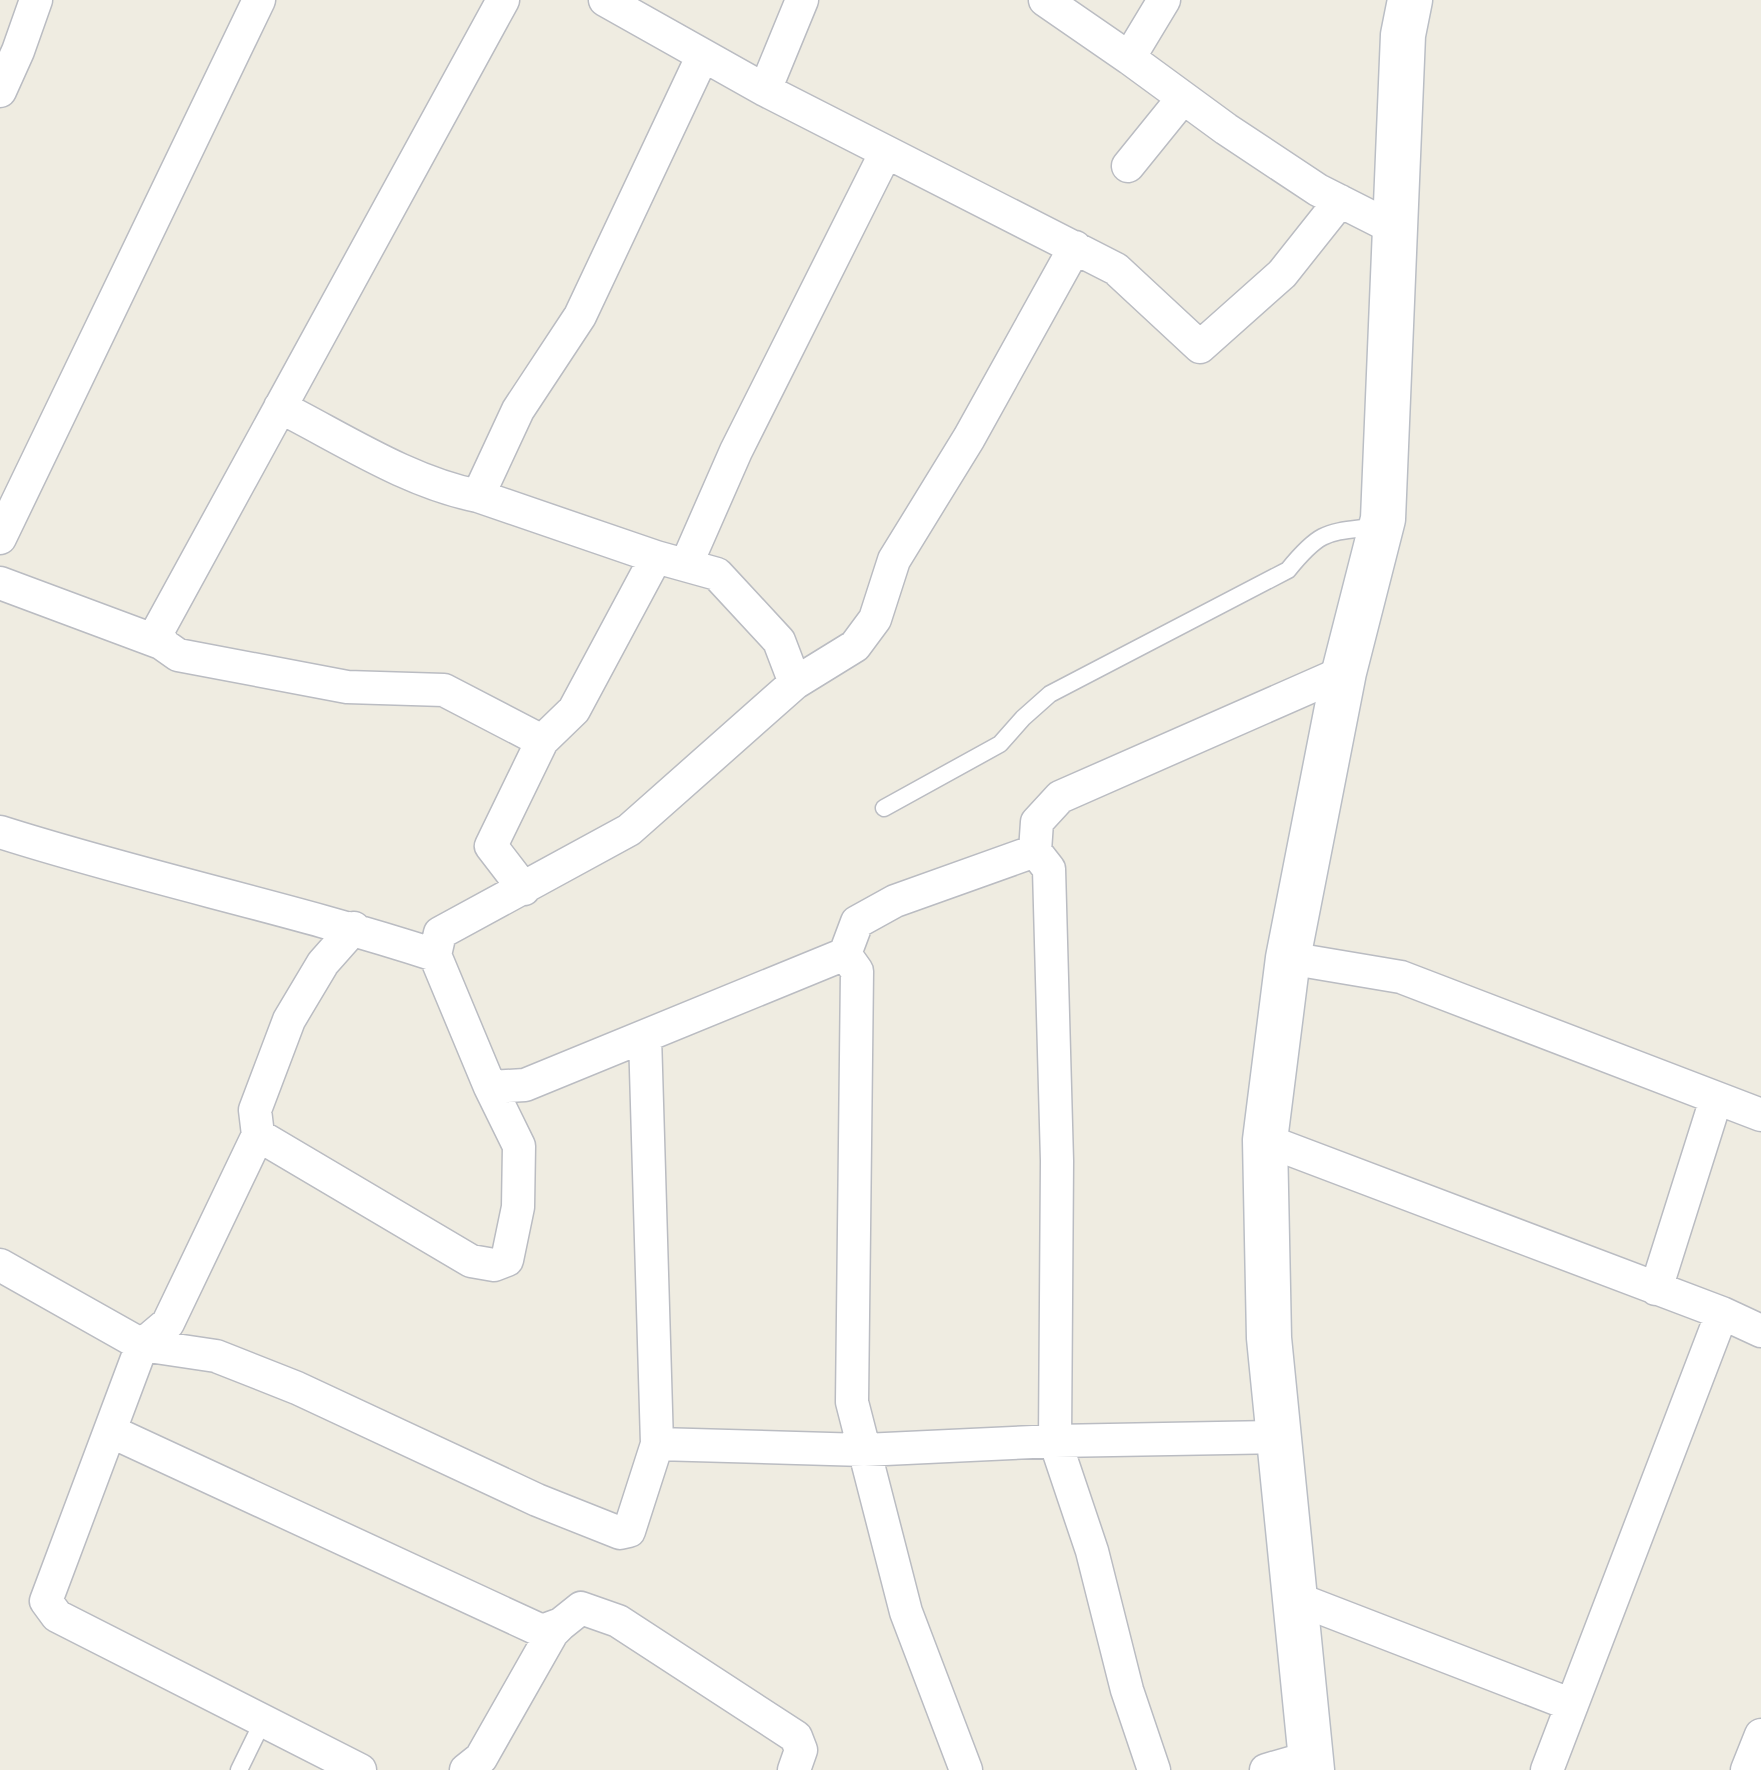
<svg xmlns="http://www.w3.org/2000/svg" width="1761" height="1770" viewBox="0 0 1761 1770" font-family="Roboto,sans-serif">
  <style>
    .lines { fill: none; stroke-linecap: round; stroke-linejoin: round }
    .lane-casing { stroke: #babcc2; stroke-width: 19 }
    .street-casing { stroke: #babcc2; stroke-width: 35 }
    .secondary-casing { stroke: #babec5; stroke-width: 47 }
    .lane { stroke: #fff; stroke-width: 16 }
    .street { stroke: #fff; stroke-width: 32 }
    .secondary { stroke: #fff; stroke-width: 44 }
  </style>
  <rect width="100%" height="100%" fill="#efece1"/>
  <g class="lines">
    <g class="lane-casing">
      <path id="lane" d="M884 808 1000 744 1023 718 1050 694 1288 570C1322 528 1328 533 1379 526
        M239 1770 263 1721"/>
    </g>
    <g class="street-casing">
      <path id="street" d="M503 0 159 629 161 643 178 655 347 687 444 690 542 741
        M605 0 765 90 1116 269 1200 347 1282 274 1340 201
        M1045 0 1129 58
        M1164 0 1129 58 1226 129 1318 190 1395 229
        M765 90 802 0
        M0 91 18 51 36 0
        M1128 166 1183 98
        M280 407C343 439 408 482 478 496L656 557 717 574 779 641 795 683 629 830 440 933 435 955 490 1087 525 1085 845 954 857 971 852 1402 906 1612 966 1770
        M478 496 518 410 580 316 703 55
        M0 538 259 0
        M686 565 736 451 886 152
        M0 583 161 643
        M795 683 855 646 875 619 894 560 969 438 1075 247
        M0 832C144 878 291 908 435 955
        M1035 851 1037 822 1060 797 1344 672
        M524 889 491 846 542 741 574 710 656 557
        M354 928 323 963 289 1020 255 1110 258 1135 168 1323 142 1345 46 1601 57 1616 360 1770
        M845 954 857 922 895 901 1035 851 1049 869 1057 1161 1055 1441 1092 1551 1127 1690 1154 1770
        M1288 958 1401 977 1761 1115
        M258 1135 471 1261 494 1265 507 1260 518 1207 519 1146 490 1087
        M1265 1140 1722 1313 1761 1331
        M0 1265 142 1345 216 1356 297 1388 537 1500 620 1533 629 1531 657 1444 645 1036
        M1656 1289 1716 1099
        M110 1431 542 1631 561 1624 581 1608 618 1621 796 1737 801 1750 794 1770
        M657 1444 864 1450 1055 1441 1279 1437
        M1295 1598 1572 1705
        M466 1770 481 1758 552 1633 561 1624
        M1266 1770 1311 1757
        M1547 1770 1722 1313
        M1747 1770 1761 1735"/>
    </g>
    <g class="secondary-casing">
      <path id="secondary" d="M1312 1770 1269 1338 1265 1140 1288 958 1344 672 1383 519 1403 35 1410 0"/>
    </g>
    <use href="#lane" class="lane"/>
    <use href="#street" class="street"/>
    <use href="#secondary" class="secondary"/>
  </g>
</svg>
